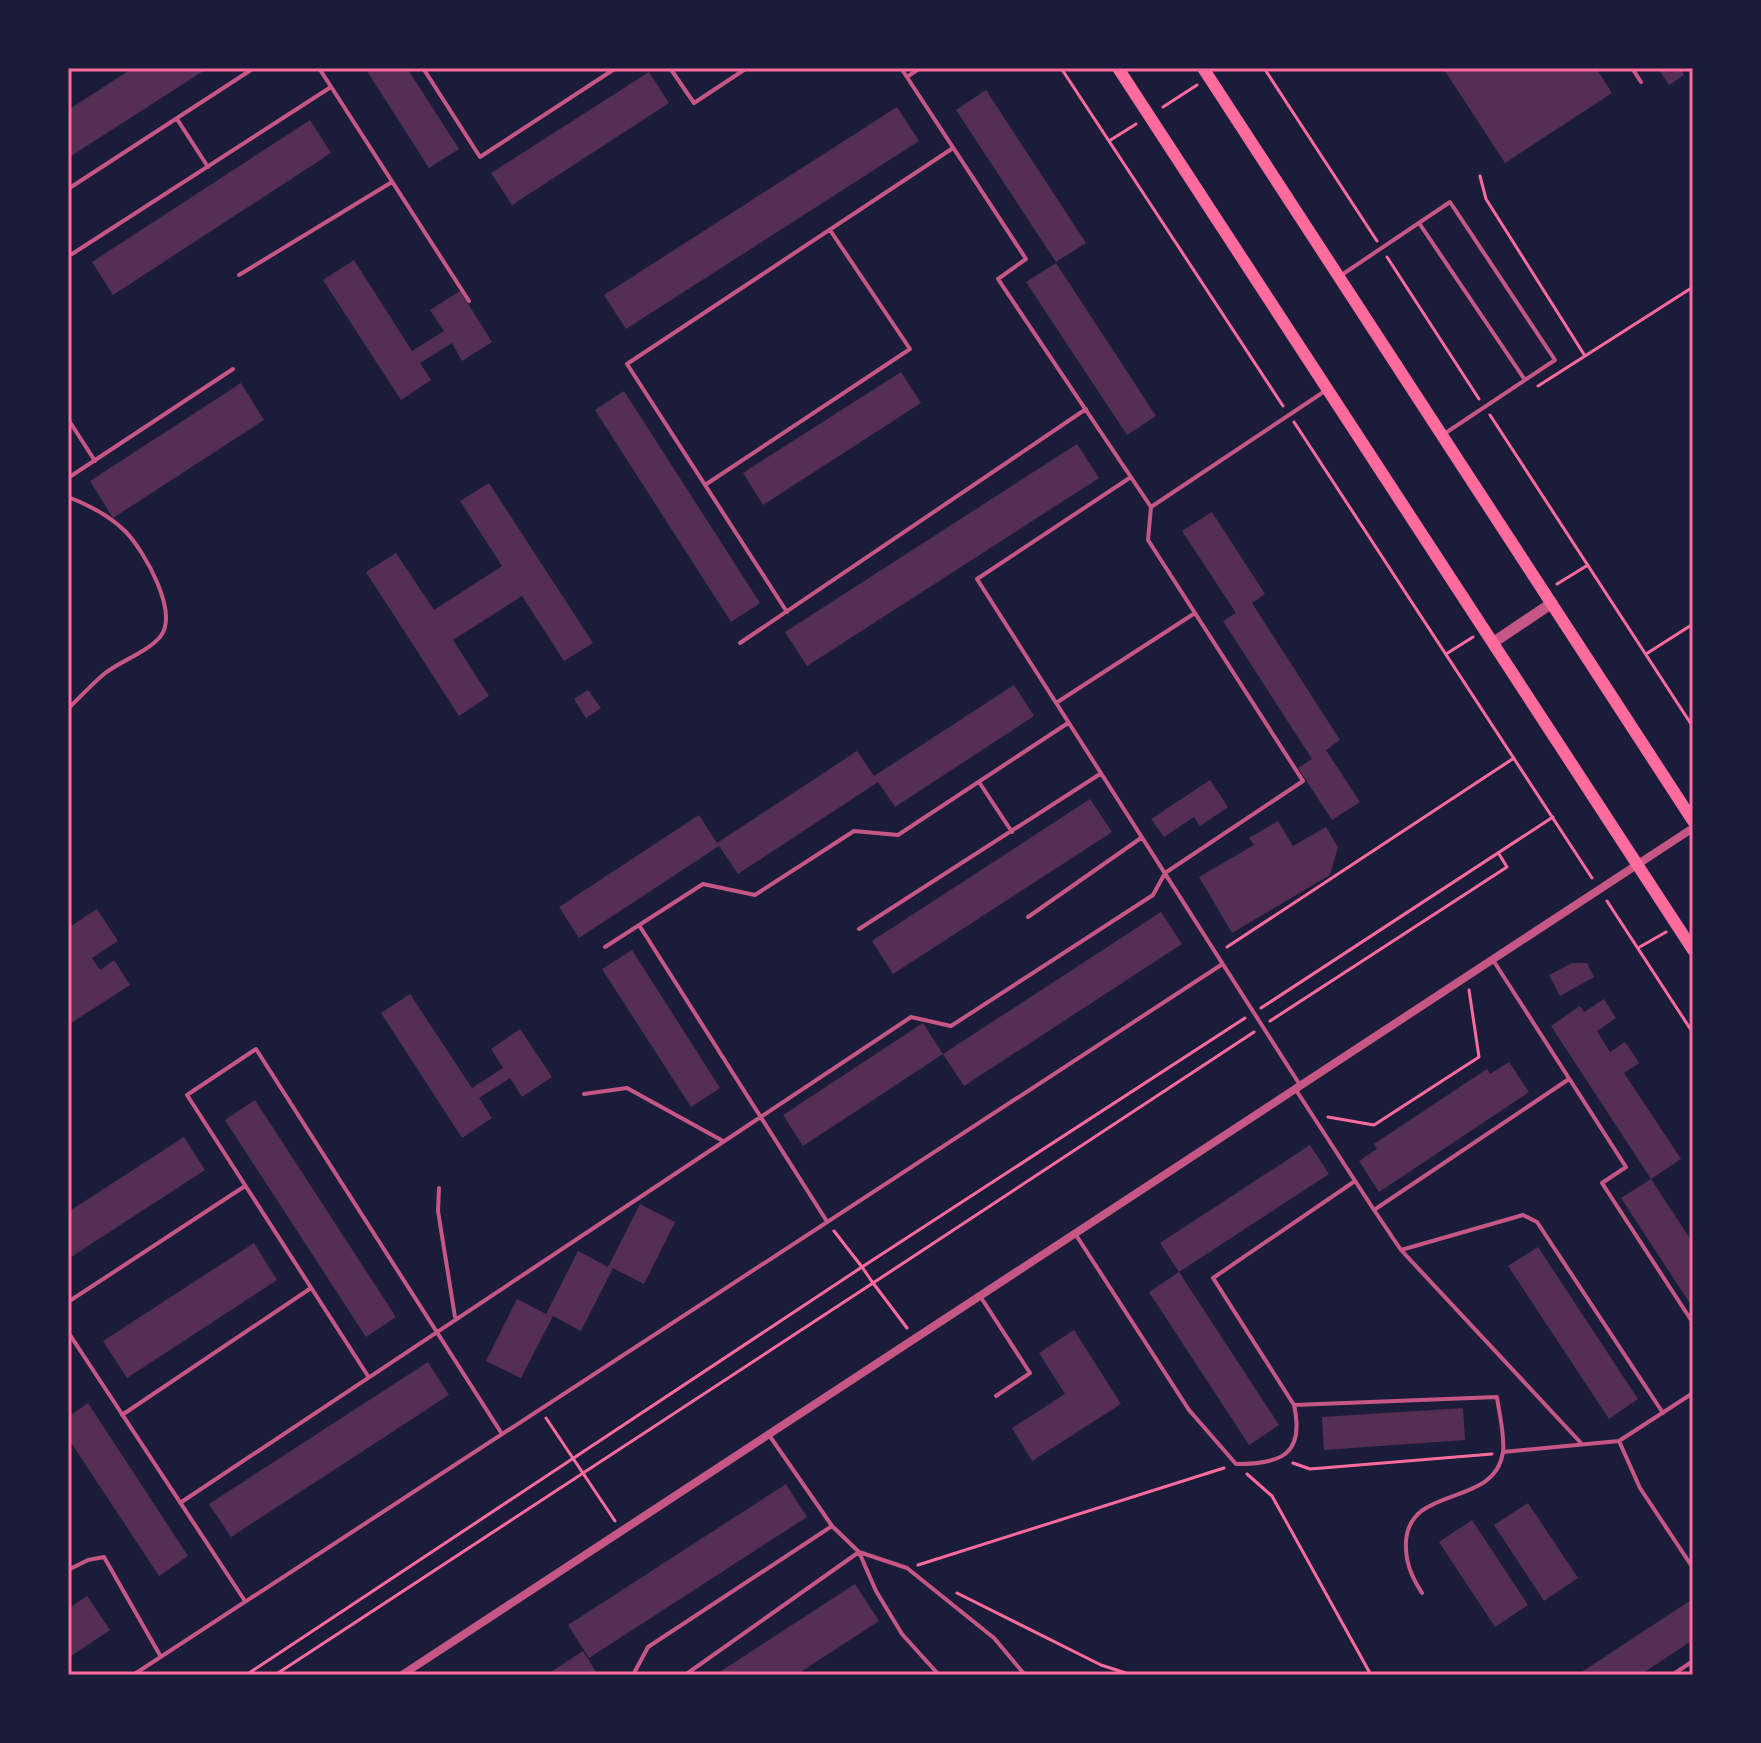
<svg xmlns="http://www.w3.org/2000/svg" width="1761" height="1743" viewBox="0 0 1761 1743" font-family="Inter,sans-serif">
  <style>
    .building { fill: #542f53 }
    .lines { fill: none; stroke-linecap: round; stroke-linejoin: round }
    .path { stroke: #ff6b9d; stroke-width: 3 }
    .service { stroke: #c65784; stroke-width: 4 }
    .minor { stroke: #c65784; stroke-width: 8 }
    .tertiary { stroke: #c65784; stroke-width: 11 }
    .secondary { stroke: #ff6b9d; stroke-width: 12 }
    .neatline { fill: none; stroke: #ff6b9d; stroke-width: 3 }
  </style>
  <rect width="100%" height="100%" fill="#1b1b3a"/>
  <path class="building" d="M133 68H208L68 158V110Z
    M365 68H407L459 149 429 168Z
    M1443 68H1596L1612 93 1505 163Z
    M1658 68H1680L1684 75 1669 85Z
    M649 72 669 103 512 205 491 173Z
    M986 90 1086 243 1056 262 956 110Z
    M897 107 919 141 626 329 604 295Z
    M310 120 331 153 113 295 92 262Z
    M354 260 412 351 444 331 430 310 460 291 492 342 462 361 452 343 420 363 431 380 401 400 323 280Z
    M1056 263 1156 416 1127 435 1026 282Z
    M901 372 921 403 763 505 743 473Z
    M241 383 264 420 113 518 90 481Z
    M624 391 760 603 731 622 595 410Z
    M1077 444 1099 478 807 666 785 632Z
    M489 483 593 643 564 661 522 596 453 640 489 696 459 716 366 572 396 553 434 610 502 566 460 501Z
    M1212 512 1265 594 1252 603 1340 740 1326 750 1360 802 1332 820 1298 768 1312 759 1223 621 1236 613 1182 531Z
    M1014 685 1034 716 895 807 878 782 738 874 719 846 579 938 559 907 699 815 717 843 857 751 874 776Z
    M588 690 601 708 586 718 574 699Z
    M1210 780 1228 807 1200 826 1194 817 1164 837 1151 819Z
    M1090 799 1112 832 893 974 872 941Z
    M1278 821 1293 846 1326 827 1338 847 1330 875 1232 933 1199 877 1254 845 1249 838Z
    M97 909 118 941 92 958 100 970 114 960 130 985 68 1025V921L71 926Z
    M1161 912 1182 944 964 1086 943 1054 803 1146 783 1115 923 1023 943 1054Z
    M632 950 720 1088 691 1107 602 969Z
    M1572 963H1587L1594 977 1560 996 1549 975Z
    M410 994 472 1088 503 1068 491 1049 520 1029 552 1077 522 1097 510 1078 479 1098 492 1118 462 1138 381 1013Z
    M1604 999 1616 1018 1597 1031 1610 1052 1625 1042 1632 1052 1639 1063 1624 1073 1681 1159 1651 1179 1551 1026 1580 1006 1584 1012Z
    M1509 1062 1529 1092 1379 1192 1359 1161 1377 1149 1374 1144 1487 1069 1490 1074Z
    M255 1100 396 1317 366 1337 225 1120Z
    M184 1137 205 1170 68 1259V1212Z
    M1310 1145 1329 1174 1179 1272 1160 1243Z
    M1651 1179 1693 1243V1308L1621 1198Z
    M640 1204 675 1222 644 1284 613 1268 581 1331 553 1316 521 1378 486 1361 517 1299 546 1314 578 1251 608 1267Z
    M254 1243 277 1280 127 1378 103 1341Z
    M1538 1247 1638 1399 1609 1419 1508 1266Z
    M1179 1272 1279 1425 1249 1445 1149 1292Z
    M1074 1330 1121 1404 1032 1461 1012 1428 1065 1394 1039 1353Z
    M428 1362 449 1395 231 1537 209 1504Z
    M88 1403 188 1556 159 1576 68 1438V1417Z
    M1463 1408 1465 1440 1324 1450 1322 1417Z
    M786 1484 807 1517 589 1658 568 1625Z
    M1528 1503 1578 1578 1544 1601 1494 1525Z
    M1472 1520 1528 1605 1495 1627 1439 1542Z
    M855 1584 879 1621 796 1675H715Z
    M87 1596 110 1630 68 1658V1609Z
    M1691 1600 1693 1640 1640 1675H1577Z
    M583 1651 598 1675H546Z"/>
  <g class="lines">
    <path class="path" d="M1061 68 1283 406
      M1264 68 1377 241
      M1163 107 1197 85
      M1109 141 1136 124
      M1480 176 1486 199 1585 356
      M1387 257 1479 399
      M1538 386 1693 287
      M1490 415 1693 727
      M1294 422 1592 878
      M1557 584 1588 565
      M1446 654 1473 637
      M1646 654 1693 624
      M1607 901 1693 1033
      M1227 947 1514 758
      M1638 948 1666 932
      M1261 1008 1553 817
      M1245 1018 862 1267 873 1283 1254 1032
      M1270 1021 1507 867 1499 854
      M1328 1117 1374 1125 1479 1057 1469 990
      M546 1418 615 1521
      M1293 1463 1310 1469 1492 1454
      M1247 1474 1272 1496 1371 1675
      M918 1565 1224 1468
      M957 1593 1101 1665 1132 1675
      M246 1675 862 1267 834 1231
      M275 1675 873 1283 907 1328"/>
    <path class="service" d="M319 68 469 301
      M423 68 480 157 616 68
      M670 68 694 103 747 68
      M1632 68 1641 82
      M907 77 920 68
      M177 119 208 167
      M68 189 254 68
      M1419 223 1525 380
      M72 254 331 87
      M239 275 392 182
      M1340 276 1450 202 1555 360 1444 434
      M68 419 95 461
      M1131 477 977 579 1300 1085
      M68 478 233 369
      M705 485 910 349 830 230
      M68 497C89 505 110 516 126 532 144 551 180 613 160 637 146 653 120 661 104 674 91 685 80 697 68 709
      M1151 507 1325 391
      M787 612 627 364 953 148
      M740 643 1086 409
      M1056 703 1195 613
      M979 782 1012 832
      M1028 917 1141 838
      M639 925 826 1220
      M859 929 1100 774
      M605 947 703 884 755 895 854 831 898 835 1068 723
      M1493 960 1626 1167 1602 1183 1693 1323
      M1296 1090 1374 1210 1569 1079
      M584 1094 627 1088 723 1141
      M1355 1181 1213 1278 1294 1405 1497 1397C1499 1413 1505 1435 1503 1452 1495 1508 1410 1484 1406 1541 1405 1561 1411 1576 1422 1593
      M439 1188 438 1211 455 1317
      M1374 1210 1401 1250 1581 1443
      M1076 1235 1189 1410 1236 1464C1281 1464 1305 1455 1294 1405
      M1401 1250 1523 1215 1537 1222 1663 1413
      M980 1296 1030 1373 996 1396
      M68 1302 245 1186
      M68 1332 245 1601
      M368 1376 187 1095 256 1049 502 1434
      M122 1415 311 1288
      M769 1435 832 1526 859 1552 876 1591 902 1634 939 1675
      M1619 1441 1640 1488 1693 1568
      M1503 1452 1619 1441 1693 1393
      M180 1503 911 1017 951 1026 1153 895 1165 873 1303 781 1148 540 1151 507 998 279 1026 259 901 68
      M68 1570 88 1560 104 1557 161 1657
      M133 1675 1221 965
      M633 1675 648 1647 832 1526
      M685 1675 859 1552 907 1568 994 1638 1025 1675
      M1672 1675 1693 1661"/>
    <path class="minor" d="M402 1675 1693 828"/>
    <path class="tertiary" d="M1494 642 1552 603"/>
    <path class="secondary" d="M1118 68 1693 950
      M1203 68 1693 821"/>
  </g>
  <rect width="1761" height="1743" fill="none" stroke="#1b1b3a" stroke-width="140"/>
  <rect x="70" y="70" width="1621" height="1603" class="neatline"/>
</svg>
